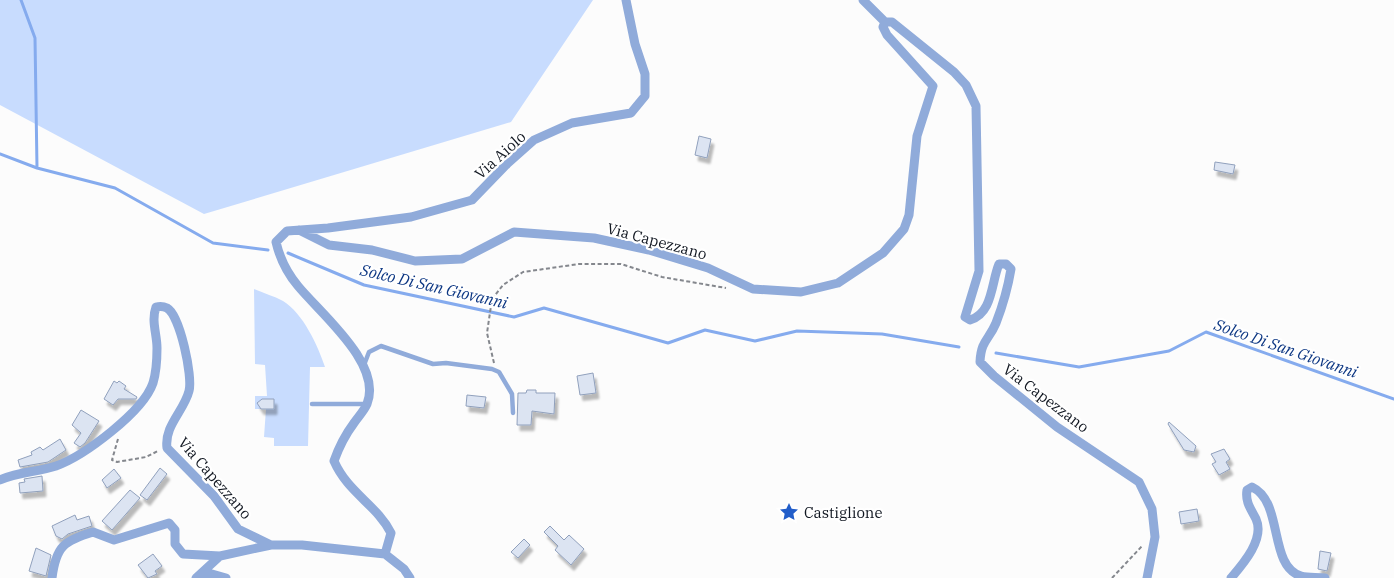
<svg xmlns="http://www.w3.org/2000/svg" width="1394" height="578" viewBox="0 0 1394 578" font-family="'IBM Plex Serif',serif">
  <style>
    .green { fill: #c8dcfe }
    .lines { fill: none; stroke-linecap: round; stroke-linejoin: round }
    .stream { stroke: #85abee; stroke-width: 3 }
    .building { fill: #dce4f2; stroke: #90a0bc; filter: url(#shadow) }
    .path { stroke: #84878d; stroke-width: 2; stroke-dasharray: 4 2.5; stroke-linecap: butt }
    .lane { stroke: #90abda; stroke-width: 4.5 }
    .street { stroke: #90abda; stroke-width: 9 }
    .labels { text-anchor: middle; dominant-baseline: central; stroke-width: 4.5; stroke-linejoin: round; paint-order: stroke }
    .street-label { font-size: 15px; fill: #111721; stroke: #fff }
    .poi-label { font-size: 15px; fill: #111721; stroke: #fff; text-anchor: start }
    .water-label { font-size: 16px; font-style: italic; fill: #0d3783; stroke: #fff }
  </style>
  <defs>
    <filter id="shadow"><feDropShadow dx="3" dy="5.5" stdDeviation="1" flood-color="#0004"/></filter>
  </defs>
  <rect width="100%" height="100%" fill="#fcfcfc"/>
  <path class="green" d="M0 0H593L511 122 204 214 0 105Z
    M254 289C263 293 274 296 283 301 303 313 318 346 325 367H310L308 446H274V438L264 437 266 409H255V396H267L265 365 255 364Z"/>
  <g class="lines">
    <path class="stream" d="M21 0 35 38 37 168
      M0 154 37 168 115 188 213 243 268 250
      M288 253 364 285 514 317 544 308 668 343 705 330 755 341 797 331 882 334 959 347
      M996 353 1079 367 1169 351 1206 332 1394 399"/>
  </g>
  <path class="building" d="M699 136 711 139 707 158 695 155Z
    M1215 162 1235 165 1233 174 1214 170Z
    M593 373 596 393 580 395 577 376Z
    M114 381 117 383 119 381 126 386 124 389 137 397 136 399H118L113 405 104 399Z
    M527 390H536V393H555L554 414 532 411 531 425H517L518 393H526Z
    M467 395 486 397 484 408 466 406Z
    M262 399H274V409H261L257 403Z
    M81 410 99 421 85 443 80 447 74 443 81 433 72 425Z
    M1169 422 1196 446 1194 452 1184 450 1168 424Z
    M60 439 66 450 48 462 20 467 18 460 32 455 31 452 40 447 43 450Z
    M1224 449 1230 459 1226 462 1230 469 1219 475 1212 464 1216 462 1211 454Z
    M160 468 167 474 147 500 140 495Z
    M114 469 121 478 107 488 102 480Z
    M42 476 43 491 20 493 19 483 25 482 24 479Z
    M130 490 140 498 112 530 102 521Z
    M1197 509 1199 521 1181 524 1179 512Z
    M75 515 77 520 89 516 92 526 68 534 62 539 56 536 52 526Z
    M550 526 564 540 569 535 584 549 571 565 555 550 558 546 544 532Z
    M524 539 530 545 518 558 511 552Z
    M36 548 51 555 46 576 29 571Z
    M1320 551 1331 553 1327 571 1318 569Z
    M153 554 162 566 155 571 157 574 148 578 138 565Z"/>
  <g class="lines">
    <path class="path" d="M494 363 487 333 492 299 503 285 523 272 579 264H621L662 277 726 288
      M118 439 112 460 117 462 146 457 158 451
      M1112 578 1143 545"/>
    <path class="lane" d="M364 365 369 352 381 346 433 364 446 363 492 369 499 372 512 394 513 413
      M312 404H367"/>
    <path class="street" d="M863 0 885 22
      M299 230 329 245 372 250 415 261 462 259 514 232 594 238 649 250 708 268 753 289 801 292 838 283 883 253 904 229 909 215 917 136 933 86 887 35 883 27 885 22H892L954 72 966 85 976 106 979 271 965 317 970 320C993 313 991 283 999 264H1006L1011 269C1008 287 1003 305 996 323 989 340 981 340 980 362L994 376 1057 427 1139 482 1152 509 1155 537 1147 578
      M0 480C17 472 38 472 56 466 84 456 143 412 153 383 156 373 157 358 157 348 157 334 151 321 156 307 160 306 163 306 167 308 180 315 193 377 189 391 184 411 164 426 167 448L214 496 238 529 271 545
      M385 554 404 569 410 578
      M199 576 212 574 226 578
      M52 578C56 546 64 541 93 532L114 540 169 523 175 530V544L183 554 220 556 271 545H302L385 554 391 533C377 505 348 493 334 461 339 447 345 435 354 423 358 417 364 411 367 404 383 364 321 314 298 286 287 273 280 259 276 242L287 231 328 228 411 217 472 200 507 164 534 140 572 123 631 113 645 96V74L635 44 626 0
      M196 578 220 556
      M1231 578C1243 564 1265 539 1256 519 1251 509 1245 502 1247 490L1252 487C1284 502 1268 566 1301 576 1308 578 1317 577 1325 578"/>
  </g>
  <defs>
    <g id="sight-bare" transform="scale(1.5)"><path d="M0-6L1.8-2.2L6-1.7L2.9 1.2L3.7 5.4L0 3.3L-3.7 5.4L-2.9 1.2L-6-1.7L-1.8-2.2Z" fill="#215dc9" stroke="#fff" stroke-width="2.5" paint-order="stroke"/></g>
  </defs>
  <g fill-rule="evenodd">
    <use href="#sight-bare" x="789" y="512"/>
  </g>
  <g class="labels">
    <g class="street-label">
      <text transform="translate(500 155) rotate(-42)">Via Aiolo</text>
      <text transform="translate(657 241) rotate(15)">Via Capezzano</text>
      <text transform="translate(1046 398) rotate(37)">Via Capezzano</text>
      <text transform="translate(215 478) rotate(49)">Via Capezzano</text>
    </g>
    <g class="poi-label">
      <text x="804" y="512">Castiglione</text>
    </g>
    <g class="water-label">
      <text transform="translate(434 286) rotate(13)">Solco Di San Giovanni</text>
      <text transform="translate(1286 348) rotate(19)">Solco Di San Giovanni</text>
    </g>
  </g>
</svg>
